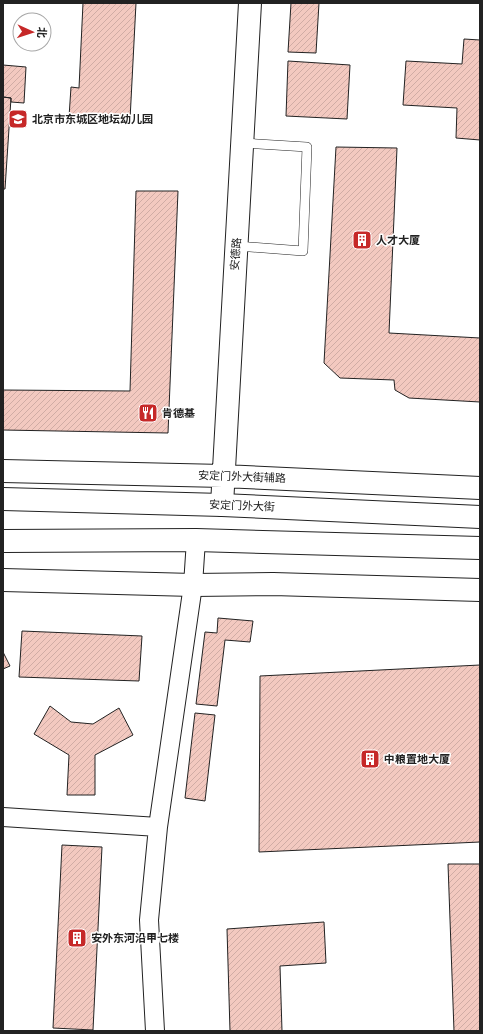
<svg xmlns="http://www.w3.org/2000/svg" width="483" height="1034" viewBox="0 0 483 1034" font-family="'Fira Sans Condensed','Noto Sans SC',sans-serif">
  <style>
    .building { fill: url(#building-hatch); stroke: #222 }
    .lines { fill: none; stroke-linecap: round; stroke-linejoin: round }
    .lane-casing { stroke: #222; stroke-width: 10 }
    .street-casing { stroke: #222; stroke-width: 20 }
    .secondary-casing { stroke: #222; stroke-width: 24 }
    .primary-casing { stroke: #222; stroke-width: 24 }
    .lane { stroke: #fff; stroke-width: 9 }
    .street { stroke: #fff; stroke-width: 18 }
    .secondary { stroke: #fff; stroke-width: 22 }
    .primary { stroke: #fff; stroke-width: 22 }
    .labels { text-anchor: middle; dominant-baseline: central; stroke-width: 3; stroke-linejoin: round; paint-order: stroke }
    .poi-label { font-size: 11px; font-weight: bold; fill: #222; stroke: #fff; text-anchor: start }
    .street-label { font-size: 11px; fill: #222; stroke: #fff }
  </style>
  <defs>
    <pattern id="building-hatch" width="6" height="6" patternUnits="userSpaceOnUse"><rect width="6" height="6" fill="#f3c9c0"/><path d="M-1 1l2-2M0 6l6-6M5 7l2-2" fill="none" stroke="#d0aca5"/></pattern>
  </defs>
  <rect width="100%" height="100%" fill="#fff"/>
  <path class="building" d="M83 3H136L130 120 69 117 71 87 79 88Z
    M291 3H319L316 53 288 52Z
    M464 39 480 40V140L456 138 457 108 403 105 406 61 462 64Z
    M288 61 350 65 347 119 286 116Z
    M3 65 26 67 24 103 11 102V98L3 97Z
    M3 97 11 98 5 189H3Z
    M336 147 397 148 389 333 480 338V402L409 398 395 390 394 380 340 378 324 363Z
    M136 191H178L168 433 3 430V390L130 391Z
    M218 618 253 621 250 642 225 640 217 706 196 704 205 632 217 633Z
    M22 631 142 636 139 681 19 677Z
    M3 652 10 666 3 669Z
    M480 665V842L259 852 260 676Z
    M50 706 71 722 93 724 119 708 133 735 95 755V795H67L69 755 34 734Z
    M195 713 215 715 205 801 185 798Z
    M62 845 102 847 93 1030 53 1028Z
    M448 864H480V1031H454Z
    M324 922 326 963 280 966 282 1031H230L227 929Z"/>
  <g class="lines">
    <g class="lane-casing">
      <path id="lane" d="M237 246 303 251 307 147 242 143"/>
    </g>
    <g class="street-casing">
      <path id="street" d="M3 817 158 827
        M155 1031 149 920 158 827 193 585 196 540"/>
    </g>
    <g class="secondary-casing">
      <path id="secondary" d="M3 471 223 476 480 488
        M222 505 250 3
        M3 580 193 585 273 584 480 590"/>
    </g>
    <g class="primary-casing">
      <path id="primary" d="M3 499 222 505 480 517
        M3 541 196 540 480 548"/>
    </g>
    <use href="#lane" class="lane"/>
    <use href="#street" class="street"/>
    <use href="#secondary" class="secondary"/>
    <use href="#primary" class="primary"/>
  </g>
  <defs>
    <g id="school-square" transform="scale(1)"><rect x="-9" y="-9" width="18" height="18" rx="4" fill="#c62828" stroke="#fff"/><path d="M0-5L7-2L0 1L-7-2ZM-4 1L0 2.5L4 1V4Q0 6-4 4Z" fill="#fff"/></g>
    <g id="building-square" transform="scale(1)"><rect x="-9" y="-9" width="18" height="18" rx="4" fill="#c62828" stroke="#fff"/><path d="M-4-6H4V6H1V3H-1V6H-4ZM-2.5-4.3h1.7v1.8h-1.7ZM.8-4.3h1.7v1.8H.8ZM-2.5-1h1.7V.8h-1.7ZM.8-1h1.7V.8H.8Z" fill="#fff"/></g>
    <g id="restaurant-square" transform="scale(1)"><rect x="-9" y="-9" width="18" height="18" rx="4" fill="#c62828" stroke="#fff"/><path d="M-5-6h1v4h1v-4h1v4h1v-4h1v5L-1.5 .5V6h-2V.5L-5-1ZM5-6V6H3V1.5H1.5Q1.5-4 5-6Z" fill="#fff"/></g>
  </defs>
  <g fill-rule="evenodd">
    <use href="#school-square" x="18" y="119"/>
    <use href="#building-square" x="362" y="240"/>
    <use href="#restaurant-square" x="148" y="413"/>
    <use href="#building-square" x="370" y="759"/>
    <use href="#building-square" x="77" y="938"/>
  </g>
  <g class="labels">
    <g class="poi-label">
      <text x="32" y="119">北京市东城区地坛幼儿园</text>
      <text x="376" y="240">人才大厦</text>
      <text x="162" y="413">肯德基</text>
      <text x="384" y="759">中粮置地大厦</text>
      <text x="91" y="938">安外东河沿甲七楼</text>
    </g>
    <g class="street-label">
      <text transform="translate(236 254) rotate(-86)">安德路</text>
      <text transform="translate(242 477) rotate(2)">安定门外大街辅路</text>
      <text transform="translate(242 506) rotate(2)">安定门外大街</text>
    </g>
  </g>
  <rect width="483" height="1034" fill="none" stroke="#222222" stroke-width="8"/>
  <g transform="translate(32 32) rotate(93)"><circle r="19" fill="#ffffff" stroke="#a7a7a7"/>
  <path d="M0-3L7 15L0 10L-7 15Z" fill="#c62828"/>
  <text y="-6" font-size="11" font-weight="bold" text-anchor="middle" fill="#222222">北</text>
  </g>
</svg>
